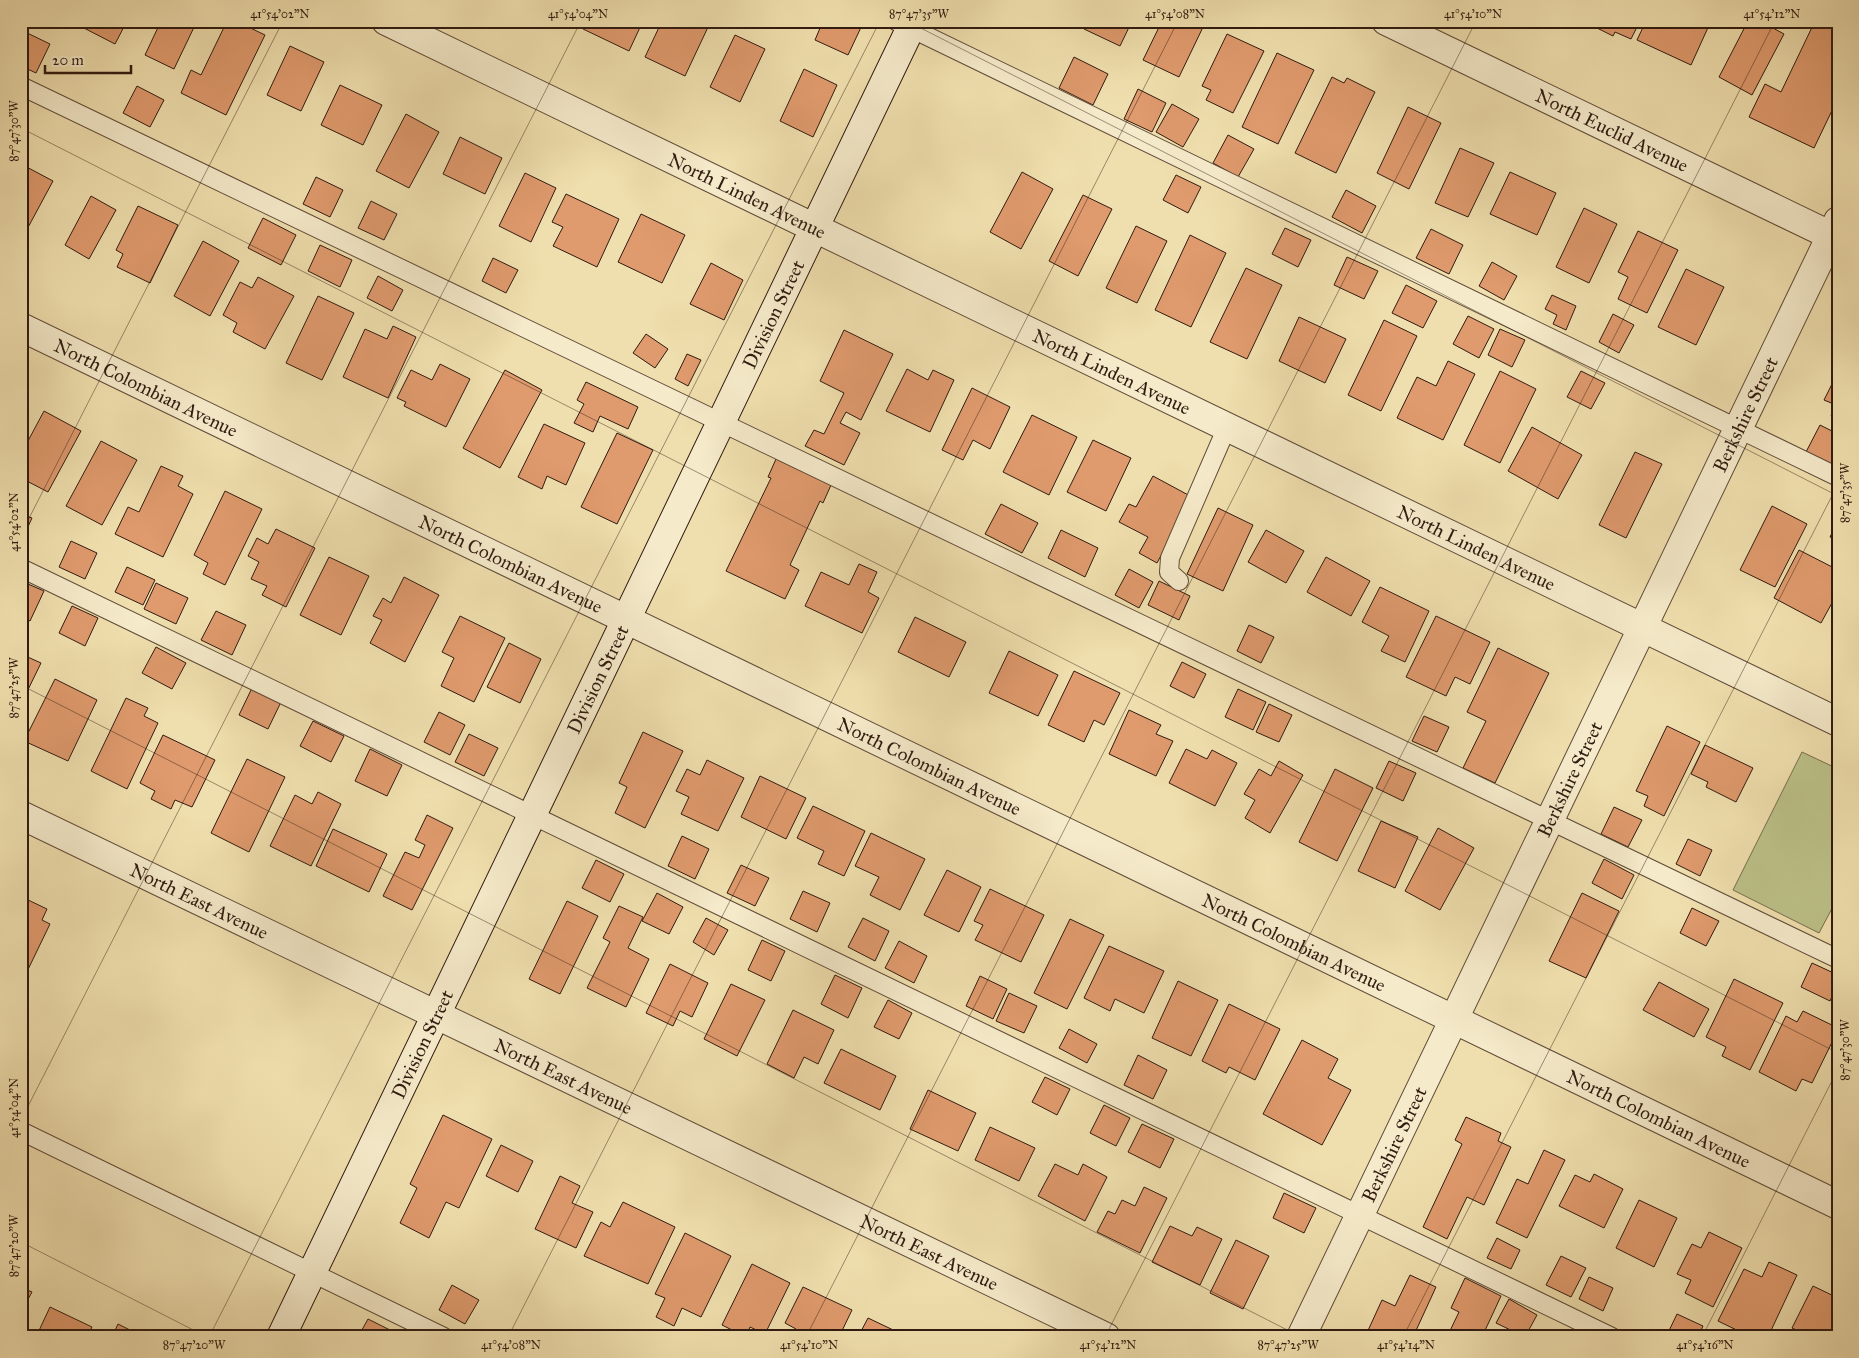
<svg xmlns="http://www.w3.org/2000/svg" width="1859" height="1358" viewBox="0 0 1859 1358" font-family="'IM FELL Great Primer',serif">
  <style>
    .green { fill: #bcc189; stroke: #766e4c }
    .building { fill: #df9a6d; stroke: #301b10 }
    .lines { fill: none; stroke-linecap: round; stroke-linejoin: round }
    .lane-casing { stroke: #604c38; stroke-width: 20 }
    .street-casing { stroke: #604c38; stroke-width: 30 }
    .secondary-casing { stroke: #301b10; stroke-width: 30 }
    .lane { stroke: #f5eaca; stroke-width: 18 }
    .street { stroke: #f5eaca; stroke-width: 28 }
    .secondary { stroke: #f5eaca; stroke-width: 28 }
    .ticks { fill: none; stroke: #301b10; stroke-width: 1; stroke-opacity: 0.45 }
    .labels { text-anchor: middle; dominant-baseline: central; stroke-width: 4.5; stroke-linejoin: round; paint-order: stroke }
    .street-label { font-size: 19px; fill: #301b10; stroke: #f5eaca }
    .neatline { fill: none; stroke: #301b10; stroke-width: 2 }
    .ticks-label { font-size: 12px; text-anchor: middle; fill: #301b10 }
  </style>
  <rect width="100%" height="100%" fill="#f0dfae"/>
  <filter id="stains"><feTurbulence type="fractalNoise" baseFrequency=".004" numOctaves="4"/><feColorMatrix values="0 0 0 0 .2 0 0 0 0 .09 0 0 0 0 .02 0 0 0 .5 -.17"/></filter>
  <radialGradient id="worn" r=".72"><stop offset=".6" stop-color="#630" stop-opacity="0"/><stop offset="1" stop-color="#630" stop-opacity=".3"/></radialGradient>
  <path class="green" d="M1802 752 1838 769V897L1819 933 1733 890Z"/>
  <path class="building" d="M82 21H127L115 44 80 26Z
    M161 21H197L174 69 145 55Z
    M227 21H236L265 35 226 115 181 93 191 70 201 75Z
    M587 21H643L629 51 583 29Z
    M662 21H701L709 25 685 76 645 57Z
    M823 21H864L848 55 815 40Z
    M1088 21H1132L1120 46 1084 29Z
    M1162 21H1201L1205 23 1179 77 1143 60Z
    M1598 21H1640L1631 39 1615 32 1613 36 1595 27Z
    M1646 21 1686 22 1711 21 1691 65 1637 40Z
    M1748 21H1760L1784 34 1752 95 1719 77Z
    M1815 21H1838V98L1814 148 1749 117 1765 84 1781 92Z
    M21 30 50 44 36 73 21 66Z
    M1227 34 1264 51 1233 113 1206 100 1211 90 1202 86Z
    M735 35 765 49 740 102 710 87Z
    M290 46 324 62 301 111 267 95Z
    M1277 53 1314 70 1278 144 1242 127Z
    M1074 57 1108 74 1093 105 1059 88Z
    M804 69 837 85 813 137 780 121Z
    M1332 77 1344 83 1347 78 1375 92 1336 173 1295 153Z
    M340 85 382 105 363 145 321 125Z
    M137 86 164 100 150 127 123 113Z
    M1138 89 1166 103 1152 132 1124 119Z
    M1172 104 1199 119 1183 147 1156 132Z
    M1408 107 1441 123 1409 189 1377 173Z
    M406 114 439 132 409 188 376 171Z
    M1228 135 1254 149 1238 177 1213 163Z
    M460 137 502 158 485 194 443 174Z
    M1460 148 1494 163 1468 217 1435 203Z
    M21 164 53 181 25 233 21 231Z
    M1022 172 1053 189 1021 249 990 232Z
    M1510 172 1556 193 1537 235 1490 214Z
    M525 173 556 188 531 242 499 226Z
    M1176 175 1201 187 1188 213 1163 200Z
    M316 177 343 190 330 217 303 204Z
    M1346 190 1376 206 1362 233 1332 217Z
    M566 194 619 219 597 267 553 246 563 227 552 222Z
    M1083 195 1112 209 1078 276 1049 261Z
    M91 196 116 210 89 259 65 245Z
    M371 201 397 214 384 240 358 228Z
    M138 206 178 225 150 283 117 267 123 254 116 250Z
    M1584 208 1617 224 1589 283 1556 267Z
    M641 214 685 235 662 283 618 262Z
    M263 218 296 235 281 265 248 248Z
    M1136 226 1167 241 1137 303 1106 288Z
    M1285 228 1311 240 1298 267 1272 254Z
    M1431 229 1463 245 1449 274 1416 258Z
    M1638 231 1678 250 1647 313 1618 299 1628 277 1618 272Z
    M1190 235 1226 253 1191 327 1155 310Z
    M203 241 239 261 210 316 174 296Z
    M320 245 352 260 340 287 308 271Z
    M1347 257 1378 271 1364 299 1334 285Z
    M493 258 518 270 506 293 482 281Z
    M1492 262 1517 276 1504 300 1479 286Z
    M711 263 743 280 724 320 690 304Z
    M1246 268 1282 285 1247 359 1210 342Z
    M1686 269 1724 287 1696 345 1658 327Z
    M378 276 403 290 392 311 367 298Z
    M258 277 294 296 265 349 233 332 237 323 223 315 240 282 252 288Z
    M1406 285 1437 301 1423 328 1392 313Z
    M1552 295 1576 306 1566 330 1553 324 1557 315 1545 309Z
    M318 296 354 313 322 380 286 363Z
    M1613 314 1634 325 1619 353 1599 342Z
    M1468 316 1494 329 1479 358 1453 344Z
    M1299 317 1346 339 1325 383 1279 361Z
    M1384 320 1417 336 1381 411 1348 395Z
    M393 326 416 337 388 398 343 377 365 329 387 339Z
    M1500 329 1525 340 1512 367 1488 355Z
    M844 330 893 354 861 420 846 412 840 423 860 433 844 465 805 446 814 430 824 434 844 393 820 381Z
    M646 334 668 349 655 368 633 353Z
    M687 354 701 360 688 386 675 379Z
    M1448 361 1475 374 1443 440 1397 418 1417 377 1436 386Z
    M440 364 470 379 446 427 404 406 406 402 397 398 411 370 432 380Z
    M907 369 928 380 933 370 954 380 930 432 886 411Z
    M505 370 542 390 500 468 463 448Z
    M1500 371 1536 389 1500 463 1464 445Z
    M1581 371 1605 383 1591 409 1567 397Z
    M1838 372V420L1831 416 1836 405 1824 400Z
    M586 382 638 407 628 429 600 416 593 432 574 423 584 404 577 400Z
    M972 388 1010 407 990 449 973 440 963 460 942 450Z
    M44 411 81 431 48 492 21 478V454Z
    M1032 415 1077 437 1049 495 1003 472Z
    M544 424 585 443 566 485 547 476 542 489 518 477Z
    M1820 425 1838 434V457L1833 466 1806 452Z
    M1532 427 1582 455 1558 499 1508 471Z
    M617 433 653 450 617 524 581 507Z
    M1093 440 1131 458 1106 511 1067 492Z
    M101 441 137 460 102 525 66 506Z
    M1635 452 1662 464 1626 538 1599 525Z
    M776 459 831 485 823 503 820 501 790 565 799 570 785 599 726 571 771 478 768 477Z
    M161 466 183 476 178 486 193 494 163 557 115 534 128 507 139 512Z
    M1153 476 1192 497 1157 563 1139 553 1148 537 1119 522 1129 504 1136 507Z
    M225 491 262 509 225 585 203 574 208 563 194 555Z
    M1001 504 1038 523 1022 553 985 534Z
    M1772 506 1807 524 1775 587 1740 570Z
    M1218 508 1253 525 1223 591 1187 574Z
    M21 514 32 518 21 542Z
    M1838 521V540L1830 537Z
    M276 529 315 548 286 607 262 595 267 586 251 579 259 562 248 556 257 538 268 544Z
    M1061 530 1098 548 1085 577 1048 558Z
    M1266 530 1304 551 1286 583 1248 562Z
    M71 541 97 553 85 579 59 567Z
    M1799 550 1838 570V592L1821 623 1774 598Z
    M329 557 369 576 341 635 300 615Z
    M1326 557 1370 581 1351 616 1307 592Z
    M859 564 877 572 868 592 879 598 862 633 805 606 821 572 849 585Z
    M127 567 155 580 143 605 115 592Z
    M1129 569 1153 582 1139 608 1115 595Z
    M404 577 439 595 405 662 370 643 382 620 373 616 383 598 391 603Z
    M21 581 44 591 30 621 21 617Z
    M1159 581 1190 596 1179 620 1148 605Z
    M156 583 188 598 176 624 144 609Z
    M1380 587 1429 611 1405 662 1381 651 1389 636 1362 622Z
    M72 606 98 618 85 646 59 633Z
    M216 611 246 625 232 655 201 640Z
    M460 616 505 638 474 702 441 686 454 658 442 652Z
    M1436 616 1490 642 1470 684 1455 677 1446 696 1406 677Z
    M915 617 966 642 949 677 898 652Z
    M1249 625 1274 637 1261 663 1237 651Z
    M509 643 541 659 520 703 487 687Z
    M156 647 186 663 172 689 142 673Z
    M1498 648 1549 673 1495 783 1463 768 1486 721 1467 712Z
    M1009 651 1058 675 1038 716 989 693Z
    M21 654 41 663 21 704Z
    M1182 662 1206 674 1194 698 1170 686Z
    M1074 671 1120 693 1104 725 1094 720 1084 742 1048 725Z
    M55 679 97 700 68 761 24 741Z
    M252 688 281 702 268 729 239 715Z
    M1238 689 1266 702 1253 730 1225 717Z
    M126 698 148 708 144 716 158 723 127 789 91 771Z
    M1269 704 1292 715 1279 742 1256 732Z
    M1129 710 1161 725 1156 734 1173 741 1156 776 1109 754Z
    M439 712 465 725 450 755 424 742Z
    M1424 716 1449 727 1437 752 1412 741Z
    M313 721 344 736 331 762 300 746Z
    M1667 726 1700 742 1664 816 1644 806 1648 796 1636 791Z
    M643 732 683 751 645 828 615 813 627 787 619 783Z
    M469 734 498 748 484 776 455 762Z
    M163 735 215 760 192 807 175 800 171 809 151 799 155 791 140 783Z
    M1705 745 1753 768 1736 802 1706 787 1708 782 1691 774Z
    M370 749 402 765 387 796 355 781Z
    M1186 749 1207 759 1212 750 1237 763 1215 806 1169 783Z
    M247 759 285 777 249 852 211 833Z
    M707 760 744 778 718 831 681 814 689 797 676 791 687 769 700 775Z
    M1279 761 1303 775 1270 833 1245 818 1255 800 1244 794 1259 769 1271 776Z
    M1389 761 1416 773 1403 801 1376 788Z
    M1335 769 1373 788 1337 861 1299 842Z
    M760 776 806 798 786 839 741 817Z
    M318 792 341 804 311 866 270 846 295 795 312 804Z
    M813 806 865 831 844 876 818 864 824 851 797 838Z
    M1614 807 1642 820 1628 847 1601 834Z
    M427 815 453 828 412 910 383 896 405 852 419 858 425 845 415 840Z
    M1381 821 1418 837 1395 888 1358 871Z
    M1438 828 1474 848 1440 910 1405 891Z
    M333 829 387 854 369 892 316 866Z
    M871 833 925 859 900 910 870 895 879 877 855 866Z
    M682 836 709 849 695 879 668 866Z
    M1688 839 1712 850 1700 876 1676 864Z
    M1604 859 1634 875 1622 899 1592 883Z
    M596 860 624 874 610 902 582 888Z
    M741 865 769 878 755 906 727 893Z
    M947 870 981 887 959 932 924 915Z
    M990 889 1044 915 1021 962 975 940 983 925 974 921Z
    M803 891 830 903 817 932 790 919Z
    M657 893 683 907 669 934 642 921Z
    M1582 893 1619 911 1586 978 1549 961Z
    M26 899 47 909 42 920 50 924 21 984V909Z
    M567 901 598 916 560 994 529 979Z
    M619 906 643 917 628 948 649 959 626 1007 587 988 610 942 603 938Z
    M1692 908 1719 921 1706 946 1680 933Z
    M706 918 728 930 714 955 693 942Z
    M863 918 889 931 875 961 848 947Z
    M1070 919 1104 935 1067 1009 1034 993Z
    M762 940 785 951 771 981 748 970Z
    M899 941 927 956 914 983 885 968Z
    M1109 946 1164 971 1144 1013 1115 999 1110 1011 1084 998Z
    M1812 963 1838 975V984L1830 1001 1801 987Z
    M670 964 708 983 692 1017 680 1011 673 1026 646 1013Z
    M835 975 862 988 848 1018 821 1004Z
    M980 976 1007 989 993 1019 966 1006Z
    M1734 979 1783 1003 1750 1070 1722 1056 1726 1047 1706 1037Z
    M1178 981 1218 1000 1191 1056 1152 1038Z
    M1659 982 1709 1009 1694 1037 1643 1010Z
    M731 984 765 1000 737 1056 704 1039Z
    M1009 993 1037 1006 1024 1033 996 1021Z
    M888 1000 912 1013 899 1039 874 1027Z
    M1229 1004 1280 1029 1255 1080 1229 1067 1226 1073 1202 1061Z
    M793 1010 834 1030 818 1064 804 1057 794 1078 767 1064Z
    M1803 1011 1838 1028V1030L1812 1083 1802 1079 1796 1091 1759 1072 1786 1016 1797 1022Z
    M1069 1029 1097 1044 1087 1063 1059 1048Z
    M1302 1040 1338 1059 1328 1078 1351 1090 1322 1145 1263 1114Z
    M841 1049 896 1076 880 1110 824 1083Z
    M1138 1055 1167 1070 1153 1099 1124 1085Z
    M1045 1077 1070 1089 1057 1115 1032 1102Z
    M928 1090 976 1113 958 1151 910 1129Z
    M1104 1105 1130 1118 1116 1146 1090 1133Z
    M443 1115 492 1139 459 1208 446 1202 429 1238 400 1223 417 1188 410 1184Z
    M1466 1117 1501 1133 1498 1141 1511 1147 1484 1205 1467 1197 1447 1239 1423 1227 1462 1144 1455 1140Z
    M1142 1124 1174 1139 1160 1168 1128 1152Z
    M990 1127 1035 1148 1019 1181 975 1160Z
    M501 1145 533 1161 518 1192 486 1176Z
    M1544 1150 1565 1160 1527 1238 1496 1223 1517 1179 1528 1184Z
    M1055 1164 1078 1175 1083 1164 1107 1177 1085 1221 1038 1196Z
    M1594 1174 1623 1189 1604 1228 1559 1206 1575 1175 1590 1182Z
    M560 1176 580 1186 572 1203 593 1212 576 1248 535 1229Z
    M1144 1187 1167 1198 1140 1253 1097 1232 1108 1211 1115 1214 1122 1200 1135 1206Z
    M1284 1193 1316 1208 1304 1233 1273 1218Z
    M1639 1200 1677 1218 1654 1267 1616 1248Z
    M623 1202 675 1227 648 1284 584 1256 601 1222 610 1227Z
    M1170 1226 1192 1236 1197 1227 1222 1239 1200 1285 1152 1262Z
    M1709 1232 1742 1248 1713 1307 1685 1293 1691 1280 1677 1274 1692 1244 1701 1248Z
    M685 1233 731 1256 701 1317 682 1308 674 1326 656 1317 665 1298 655 1294Z
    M1497 1238 1520 1250 1511 1269 1487 1258Z
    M1236 1240 1269 1256 1243 1309 1210 1293Z
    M1561 1256 1586 1268 1571 1297 1546 1285Z
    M1769 1262 1797 1275 1768 1337H1751L1718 1321 1744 1269 1762 1277Z
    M752 1264 790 1283 765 1334 750 1327 746 1337 722 1325Z
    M1410 1275 1436 1287 1413 1337H1365L1382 1300 1395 1306Z
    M1589 1277 1613 1288 1603 1311 1579 1299Z
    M1465 1278 1501 1296 1482 1337H1447L1459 1312 1451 1308Z
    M452 1285 479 1300 465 1324 439 1310Z
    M1813 1286 1838 1298V1337H1811L1792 1328Z
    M21 1287 32 1292 21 1312Z
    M803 1287 852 1310 839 1337H792L796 1329 785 1323Z
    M1509 1299 1537 1315 1525 1337 1496 1323Z
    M50 1307 92 1327 87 1337H36Z
    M1677 1314 1703 1326 1698 1337H1666Z
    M868 1318 908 1337H858Z
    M368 1319 394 1332 392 1337H358Z
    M118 1324 144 1337H112Z"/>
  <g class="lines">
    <g class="lane-casing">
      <path id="lane" d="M896 21 1838 477
        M21 86 1838 959
        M21 568 1612 1337
        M1179 581 1169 572 1170 558 1227 427
        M21 1131 444 1337"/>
    </g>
    <g class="street-casing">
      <g id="street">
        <path id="s1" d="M386 21 1838 722"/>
        <path id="s2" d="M1386 21 1838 239"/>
        <path id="s3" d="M21 327 1838 1205"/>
        <path id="s4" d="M21 815 1106 1337"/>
        <path id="s5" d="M1301 1337 1838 221"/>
      </g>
    </g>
    <g class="secondary-casing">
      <g id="secondary">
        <path id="s6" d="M281 1337 914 21"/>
      </g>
    </g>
    <use href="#lane" class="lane"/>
    <use href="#street" class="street"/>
    <use href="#secondary" class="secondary"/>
  </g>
  <path class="ticks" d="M907 21 1838 496M21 128 1838 1053M21 534 283 21M21 685 1301 1337M21 1120 581 21M21 1242 207 1337M209 1337 880 21M508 1337 1178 21M806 1337 1476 21M1105 1337 1775 21M1403 1337 1838 484M1702 1337 1838 1069"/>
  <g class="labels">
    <g class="street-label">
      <text stroke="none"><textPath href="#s2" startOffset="251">North Euclid Avenue</textPath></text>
      <text stroke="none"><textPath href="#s1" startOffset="401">North Linden Avenue</textPath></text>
      <text stroke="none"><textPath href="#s6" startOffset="1135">Division Street</textPath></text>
      <text stroke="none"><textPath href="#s1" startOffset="806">North Linden Avenue</textPath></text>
      <text stroke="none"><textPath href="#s3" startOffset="139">North Colombian Avenue</textPath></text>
      <text stroke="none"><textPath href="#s5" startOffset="1024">Berkshire Street</textPath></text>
      <text stroke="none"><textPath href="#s1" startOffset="1211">North Linden Avenue</textPath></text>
      <text stroke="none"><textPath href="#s3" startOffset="544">North Colombian Avenue</textPath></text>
      <text stroke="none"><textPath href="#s6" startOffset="730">Division Street</textPath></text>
      <text stroke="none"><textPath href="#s3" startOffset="1009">North Colombian Avenue</textPath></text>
      <text stroke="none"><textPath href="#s5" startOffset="619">Berkshire Street</textPath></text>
      <text stroke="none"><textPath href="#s4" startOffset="198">North East Avenue</textPath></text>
      <text stroke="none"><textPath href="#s3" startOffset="1414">North Colombian Avenue</textPath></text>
      <text stroke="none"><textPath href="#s6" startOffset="325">Division Street</textPath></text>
      <text stroke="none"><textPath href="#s4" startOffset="602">North East Avenue</textPath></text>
      <text stroke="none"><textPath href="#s3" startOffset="1819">North Colombian Avenue</textPath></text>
      <text stroke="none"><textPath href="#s5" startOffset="214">Berkshire Street</textPath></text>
      <text stroke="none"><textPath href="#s4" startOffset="1008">North East Avenue</textPath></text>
    </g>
  </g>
  <rect width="1859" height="1358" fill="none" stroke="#f0dfae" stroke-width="55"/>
  <path d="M45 65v8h86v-8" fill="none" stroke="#301b10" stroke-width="2.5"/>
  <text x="52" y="65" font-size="15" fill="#301b10" stroke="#f5eaca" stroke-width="4" paint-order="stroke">20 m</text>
  <rect x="28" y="28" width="1804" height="1302" class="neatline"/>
  <g class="ticks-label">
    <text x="280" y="18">41°54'02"N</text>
    <text x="578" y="18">41°54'04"N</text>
    <text x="919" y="18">87°47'35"W</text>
    <text x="1175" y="18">41°54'08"N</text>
    <text x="1473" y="18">41°54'10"N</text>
    <text x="1772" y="18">41°54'12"N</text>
    <text transform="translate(14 131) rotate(-90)" y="4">87°47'30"W</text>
    <text transform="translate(1845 493) rotate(-90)" y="4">87°47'35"W</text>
    <text transform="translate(14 522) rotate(-90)" y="4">41°54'02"N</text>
    <text transform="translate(14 688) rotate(-90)" y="4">87°47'25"W</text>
    <text transform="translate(1845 1050) rotate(-90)" y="4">87°47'30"W</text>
    <text transform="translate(14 1108) rotate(-90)" y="4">41°54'04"N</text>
    <text transform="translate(14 1246) rotate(-90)" y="4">87°47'20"W</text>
    <text x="194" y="1349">87°47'20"W</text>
    <text x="511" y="1349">41°54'08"N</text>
    <text x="809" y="1349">41°54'10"N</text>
    <text x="1108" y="1349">41°54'12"N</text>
    <text x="1288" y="1349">87°47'25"W</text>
    <text x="1406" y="1349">41°54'14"N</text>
    <text x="1705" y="1349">41°54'16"N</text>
  </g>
  <rect width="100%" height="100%" filter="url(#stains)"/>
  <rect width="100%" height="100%" fill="url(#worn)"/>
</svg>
